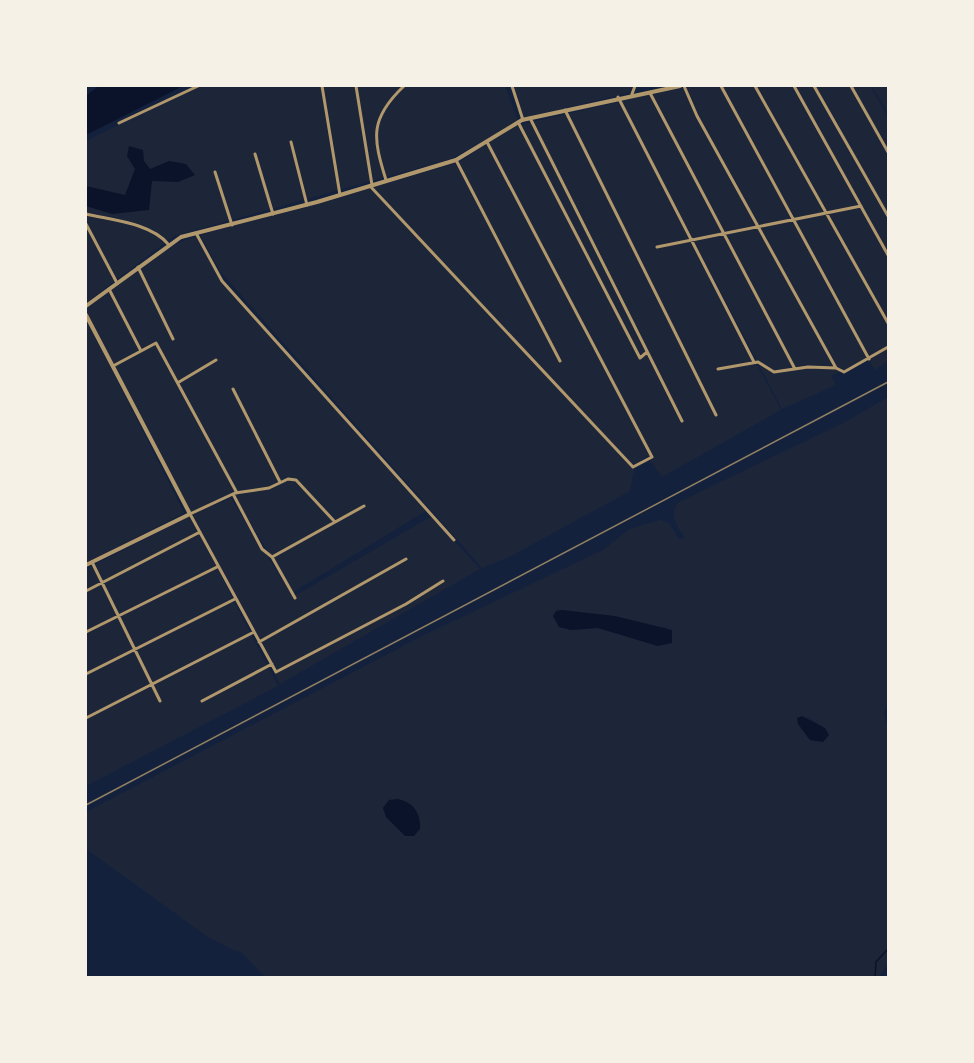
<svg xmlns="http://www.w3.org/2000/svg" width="974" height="1063" viewBox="0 0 974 1063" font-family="Rubik,sans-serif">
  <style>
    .green { fill: #1d2539; fill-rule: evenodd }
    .water { fill: #0b132b }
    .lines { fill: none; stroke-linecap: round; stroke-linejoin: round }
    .stream { stroke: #0b132b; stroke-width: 1.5 }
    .minor { stroke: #b1986c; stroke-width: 3 }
    .tertiary { stroke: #b1986c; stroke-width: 4 }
    .rail { stroke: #918062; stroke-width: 1.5 }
  </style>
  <rect width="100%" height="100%" fill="#14213d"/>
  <path class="green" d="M197 86H505L518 121 451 159 174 236 86 303V141Z
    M514 86H633L629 93 523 118Z
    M695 86H792L888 257V361L875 370 867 358 831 376 836 385 782 409 620 100Z
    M794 86H870L888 117V254Z
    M872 86H888V113Z
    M618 102 781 410 662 477 647 456 635 465 630 491 509 557 482 568 220 271 200 235 327 201 459 162 514 126Z
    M197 236 217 272 426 511 293 592 232 494 204 509 231 498 293 597 432 516 480 569 280 684 86 318 184 513 86 563V308L172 245Z
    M888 397V707L884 712 886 722H888V964L879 977H265L241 952 233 950 208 937 86 849V812L426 634 603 550 629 529 660 520 669 523 679 539 685 538C678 526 669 518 677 503L847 421ZM553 616H615L654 627H667L658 646 598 628 571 630 559 627ZM809 717 825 729 816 742 810 740 798 724Z
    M190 516 278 686 86 786V569Z"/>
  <path class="water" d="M98 86H183L86 135V96Z
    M129 146 143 150 144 161 150 169 169 161 186 164 195 175 178 182 152 181 149 210 112 214 86 206V186L125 195 135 169 127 156Z
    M562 610 615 616 672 630V643L658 646 598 628 571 630 559 627 553 616 556 611Z
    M802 716 825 728 829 735 823 742 810 740 798 724 797 718Z
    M398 799C413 802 421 813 420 829L414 836H405L386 817 383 808 389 800Z"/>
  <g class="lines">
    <path class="stream" d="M875 978 876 962 888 949"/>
    <path class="minor" d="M322 86 340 195
      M356 86 372 185
      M512 86 523 120
      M684 86 697 116 836 368 808 367 774 372 758 362 718 369
      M721 86 869 359
      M755 86 888 323
      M794 86 888 255
      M814 86 888 216
      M851 86 888 152
      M650 93 795 369
      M632 94 635 86
      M618 97 754 362
      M565 110 716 415
      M530 118 682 421
      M518 122 640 358 647 352
      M119 123 198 86
      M291 142 307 205
      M255 154 273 214
      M456 160 560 361
      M215 172 232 225
      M386 180C373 138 369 119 404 86
      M370 186 633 467 652 457 487 142
      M86 214C111 220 151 223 168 244
      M86 224 117 283
      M196 233 222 281 454 540
      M657 247 861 206
      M138 267 173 339
      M109 289 141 351
      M113 366 156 343 237 493
      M836 368 844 372 888 347
      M179 382 216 360
      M233 389 280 482
      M233 494 262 549 272 557
      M335 522 296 480 288 479 269 488 235 493 190 514 276 672 406 604 443 581
      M92 562 160 701
      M86 591 200 532
      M295 598 272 557 364 506
      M86 632 217 567
      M259 642 406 559
      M86 674 235 599
      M202 701 272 664
      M86 718 254 632"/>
    <path class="tertiary" d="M86 306 181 237 317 202 456 160 522 120 680 86
      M86 315 190 514 86 565"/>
    <path class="rail" d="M86 805 888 382"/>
  </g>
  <rect width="974" height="1063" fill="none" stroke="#f6f1e7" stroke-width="174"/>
</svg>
